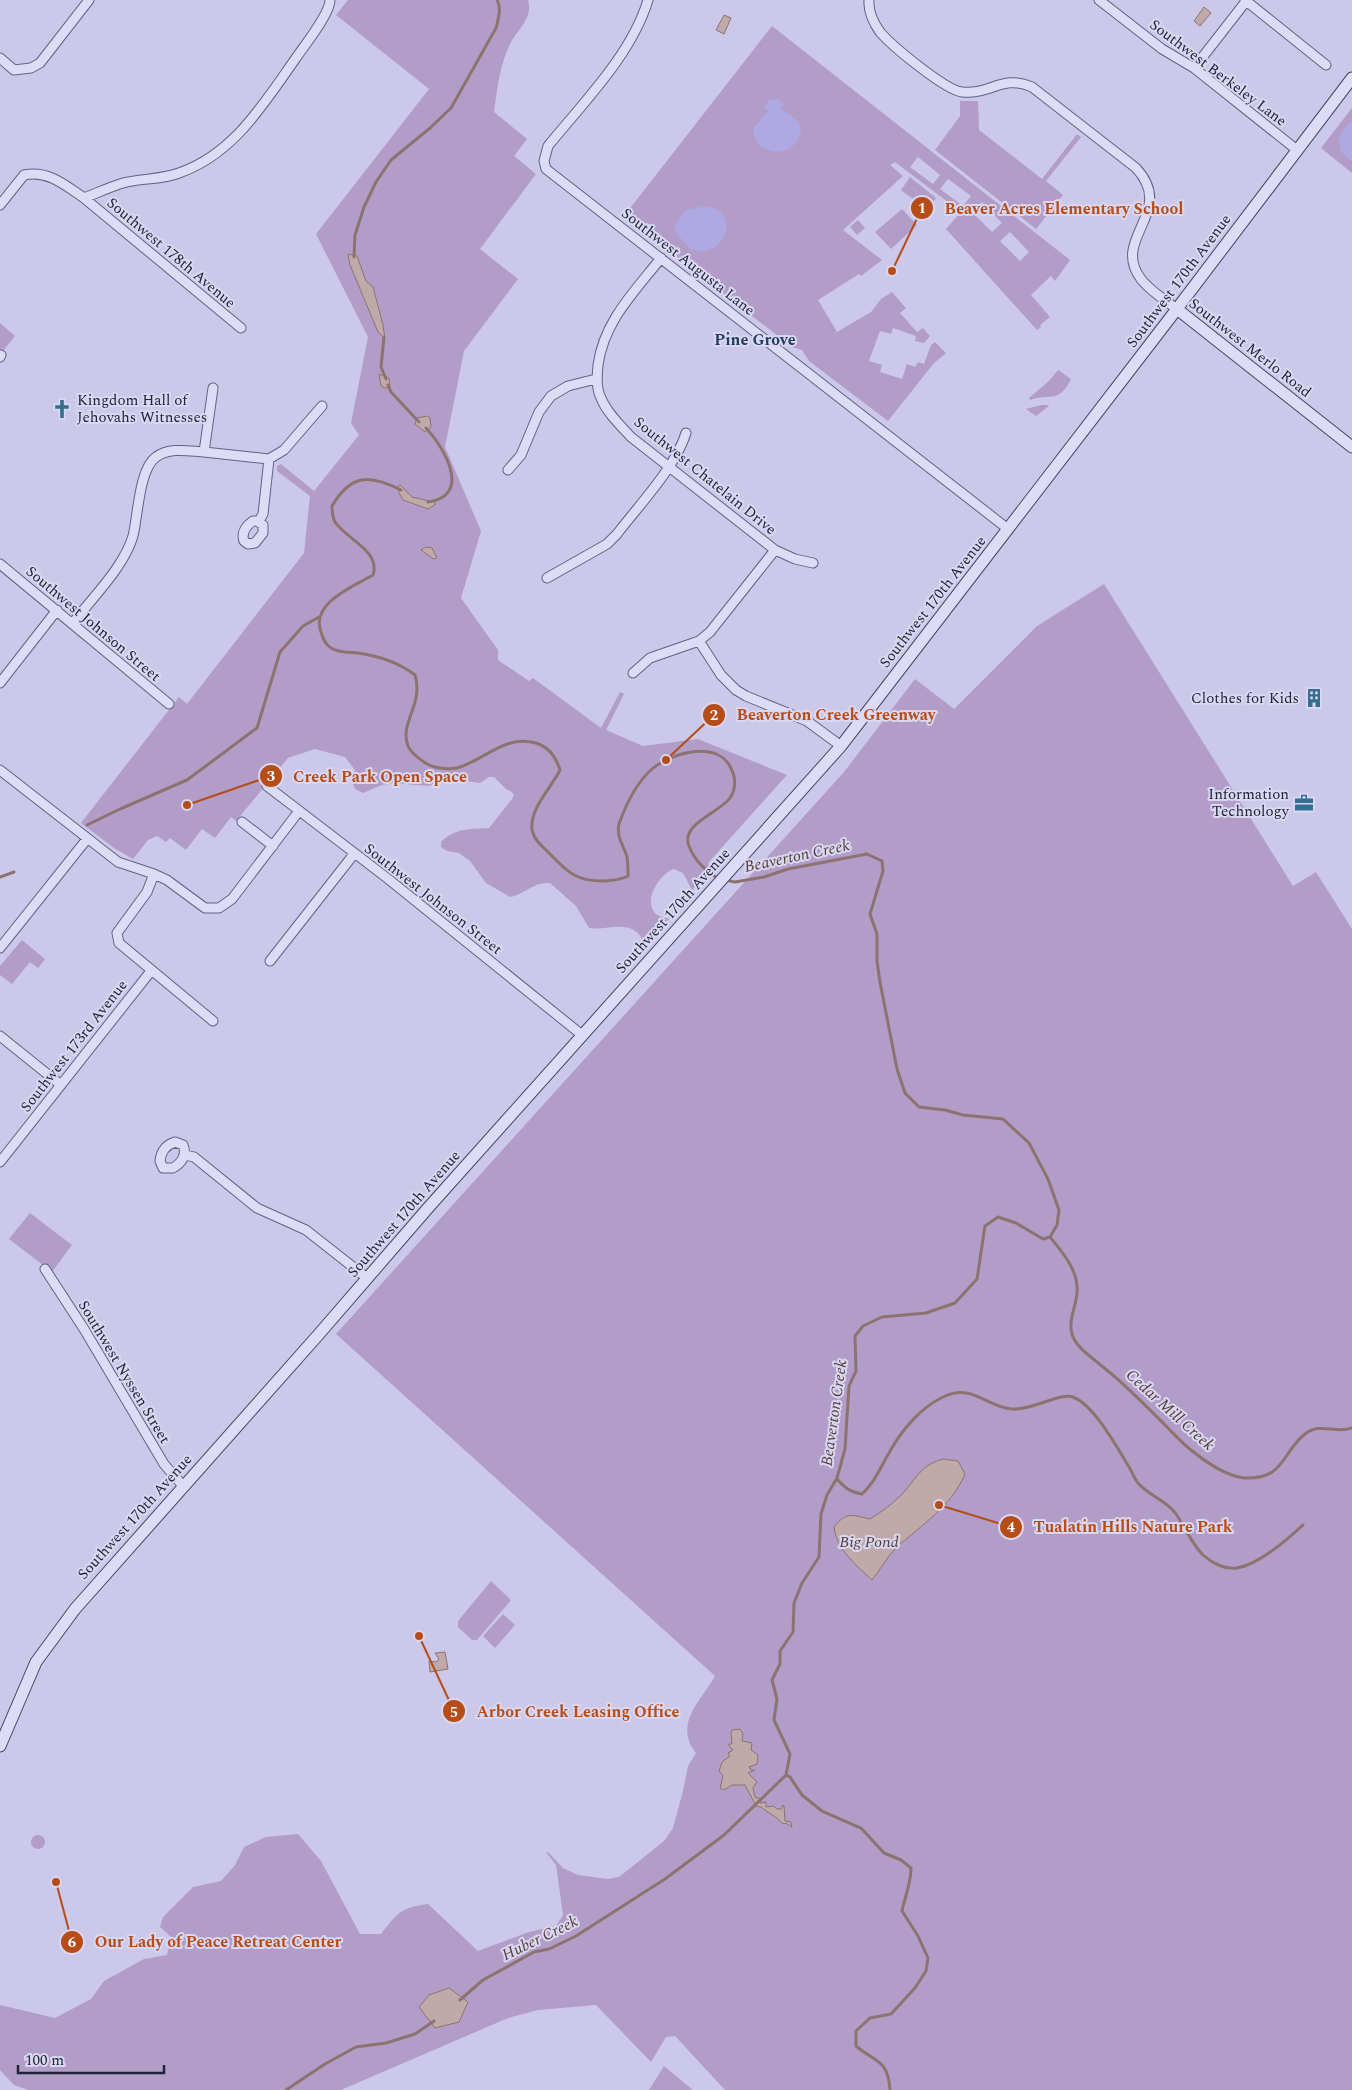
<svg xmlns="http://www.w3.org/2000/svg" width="1352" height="2090" viewBox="0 0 1352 2090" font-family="Spectral,serif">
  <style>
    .green { fill: #b29dc8; fill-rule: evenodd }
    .sand { fill: #aea8e3 }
    .water { fill: #bfaaa9; stroke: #8d7370 }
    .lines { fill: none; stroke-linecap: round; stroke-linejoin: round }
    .stream { stroke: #8d7370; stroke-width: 3 }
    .street-casing { stroke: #5f6385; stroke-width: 11 }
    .secondary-casing { stroke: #424767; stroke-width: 13 }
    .street { stroke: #dddbf6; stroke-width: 9 }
    .secondary { stroke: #dddbf6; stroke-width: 11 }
    .labels { text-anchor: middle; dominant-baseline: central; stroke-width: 4; stroke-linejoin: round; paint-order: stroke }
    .street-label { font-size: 15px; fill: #212437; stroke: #d9d7f2 }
    .poi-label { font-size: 15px; fill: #212437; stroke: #d9d7f2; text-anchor: end }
    .neighbourhood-label { font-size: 16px; font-weight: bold; fill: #243d5f; stroke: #d9d7f2 }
    .water-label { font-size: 16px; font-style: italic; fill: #553c32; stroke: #d9d7f2 }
    .leader { fill: none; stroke: #b64c17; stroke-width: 2 }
    .callout-dot { fill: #b64c17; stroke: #d9d7f2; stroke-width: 2 }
    .mark-label { font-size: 15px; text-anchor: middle; font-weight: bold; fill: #fff }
    .callout-label { font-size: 16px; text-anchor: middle; font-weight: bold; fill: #b64c17; stroke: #d9d7f2; stroke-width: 4; stroke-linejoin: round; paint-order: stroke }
  </style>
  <rect width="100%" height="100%" fill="#cbc8ea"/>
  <path class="green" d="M348 0H528C534 17 517 30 510 44 500 64 497 90 494 112L527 139 514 156 536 174 480 249 518 279 464 351 445 447 481 531 461 598 498 650V660L529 681 533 678 601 728 620 692 624 694 606 730 643 746 698 739 787 775 708 863 713 867 692 890 683 873 674 869C660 873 641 902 657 915 660 917 666 918 669 919L646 945C632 916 612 931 589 928L576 906 550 883C533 882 525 894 510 897L486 883 470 861 459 853 447 851 441 847V842C455 828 470 829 489 828L512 799 514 795 512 792 506 789 494 777H489L480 783 451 779 428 786 393 783 382 785 363 793 355 789 352 781 355 770 345 757 315 749 288 758 236 821 231 817 215 838 202 829 186 850 170 838 166 842 157 836 148 840 133 859 114 848 81 823 179 697 187 704 304 553 310 496 277 471V466L281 464 314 491 359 435 351 423 368 337 316 234 429 89 336 15Z
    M772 26 1070 260 1055 281 1051 276 1031 295 1050 317 1040 325 1041 327 1037 330 946 229 961 212 895 162 890 165 903 176 843 230 882 260 861 276 859 274 818 300 837 332 871 312 881 299 892 292 906 308 900 313 917 332 923 328 930 336 924 343 915 341 916 336 893 328 891 334 880 331 869 361 882 365 880 372 902 379 907 364 915 367 918 362 924 364 931 345 935 342 946 353 934 363 888 421 809 361 802 350 792 347 624 216ZM918 157 940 175 933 184 910 167ZM948 179 971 196 963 206 940 189ZM982 202 1002 223 992 232 972 212ZM1010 232 1029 252 1020 261 1000 241Z
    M960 101H978L979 130 1042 179 1077 134 1081 137 1046 181 1063 195 1036 229 935 150 960 116Z
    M1352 108V173L1321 148Z
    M910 177 936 198 927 210 901 190Z
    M902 209 917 225 891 249 875 232Z
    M858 220 865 228 857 235 850 227Z
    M0 323 15 336 2 352 0 350Z
    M1058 370 1071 379C1059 404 1050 393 1030 400L1029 398 1049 381Z
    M1041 405H1048L1049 406 1036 416 1026 409Z
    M1104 584 1293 886 1316 872 1352 929V2090H725L675 2036 666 2037 651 2062 596 2005 538 2010 508 2018 341 2090H28L14 2085 0 2070V2005L55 2018 91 1999 104 1981 144 1959 167 1955 171 1937 160 1927 163 1917 193 1887 221 1881 235 1865 244 1847 266 1837 298 1834 321 1861 360 1934H381C398 1912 401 1908 428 1904L478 1951 529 1932 556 1926 563 1915 556 1865 546 1852 549 1853 563 1868 578 1875 608 1879 619 1877 664 1841 673 1828 683 1791 688 1766 696 1753C673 1724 701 1701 715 1676L336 1334 844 772 915 679 954 709 1037 626Z
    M22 940 45 959 38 968 30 962 12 984 0 975V966Z
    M30 1213 72 1245 52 1272 9 1239Z
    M491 1581 511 1600 477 1640H472L458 1627V1621Z
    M503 1614 515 1625 495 1648 483 1636Z
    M31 1842a7 7 0 1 1 14 0a7 7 0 1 1-14 0Z
    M664 2066 693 2090H649Z"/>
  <path class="sand" d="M778 99 784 104 781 108C786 113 795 118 799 123 802 127 801 131 800 135 792 160 754 156 753 129L768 111 764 107 769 100Z
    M1352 120V161L1341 152 1338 137Z
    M707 206C752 216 709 276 682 240 678 234 676 234 674 227L686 210Z"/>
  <path class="water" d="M1204 7 1211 13 1200 26 1194 21Z
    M724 15 731 18 724 34 716 30Z
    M348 254 357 256 366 281 373 287 383 325 385 339 378 332 350 265Z
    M379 374 389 378 390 387 385 388 381 386Z
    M427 416 430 418 431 427 425 432 415 424 417 418Z
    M400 485 412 497 434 502 436 504 428 509 403 500 399 493 398 486Z
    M426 547 432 548 437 558 433 559 421 550Z
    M943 1459 958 1461 965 1474C951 1507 921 1525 896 1548 887 1557 880 1570 872 1580 857 1566 836 1549 834 1527 847 1511 852 1515 870 1519 880 1513 891 1505 899 1497 916 1481 918 1466 943 1459Z
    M445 1652 448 1669 430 1672 429 1661 436 1662 439 1659 435 1653Z
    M740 1729 743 1734 742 1741 752 1743 751 1750 758 1755 757 1764 749 1767 751 1770H755L748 1773 757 1782 753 1788 755 1797 760 1799V1803L766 1802V1807L774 1806 777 1809H781L783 1805 784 1806 785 1821 791 1822 792 1827 786 1823 783 1824C776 1816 768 1813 761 1807L756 1806 745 1785H732L724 1790 720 1788 723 1776 719 1771 722 1762 730 1756 728 1753 733 1750 729 1746V1744H732L731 1732 732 1730Z
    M449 1988 468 2002 459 2022 435 2028 419 2007 429 1995Z"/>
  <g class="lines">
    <path class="stream" d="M354 257 355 235 364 207 376 182 391 160 430 128 451 108 496 28C498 20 502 8 497 0
      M384 337 381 367 386 379
      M388 385 391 392 419 422
      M426 428C444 447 473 496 428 502
      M401 490C369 474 351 474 332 506 332 511 333 518 335 522 346 539 381 551 373 575 354 586 310 603 321 632 323 638 325 645 331 648 339 653 349 652 358 653 379 656 398 662 415 675 424 704 399 723 408 746 411 753 418 758 424 762 432 768 447 770 457 768 485 760 505 734 536 743 549 747 556 757 560 770 551 788 530 808 532 829 533 839 543 847 550 854 568 873 578 882 606 881 614 880 620 880 628 876 628 870 628 863 627 857 624 846 616 837 619 824 626 804 635 784 652 769 672 752 722 738 733 773 736 781 735 791 730 798 719 813 680 824 689 846 694 860 706 871 719 879
      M87 825 120 809 187 780 257 728 280 652 303 626 319 617
      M0 877 14 872
      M725 880 735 882 764 877 788 869 867 854 882 861 883 871 870 914 877 934V961L880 982 897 1069 905 1093 919 1107 945 1110 963 1115 1003 1119 1029 1143 1048 1179 1059 1210 1057 1225 1050 1237 1043 1239 1016 1223 998 1217 985 1226 977 1279 955 1303 926 1313 882 1317 863 1326 855 1336 856 1371 849 1386 845 1449 837 1478 827 1495 821 1514 819 1557 802 1583 794 1603 793 1632 780 1651V1664L772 1680 777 1699 774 1720 790 1754 786 1775
      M1050 1237C1063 1253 1079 1271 1077 1293 1076 1307 1068 1320 1072 1334 1076 1348 1093 1358 1103 1367 1125 1384 1146 1406 1166 1426 1174 1434 1182 1443 1191 1450 1204 1461 1226 1476 1244 1478 1285 1480 1281 1453 1305 1434 1320 1422 1336 1434 1352 1428
      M837 1479C845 1488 850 1492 862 1494 875 1482 880 1468 889 1453 901 1431 920 1408 943 1397 972 1383 985 1406 1011 1409 1031 1411 1061 1392 1073 1397 1094 1405 1117 1447 1129 1467 1132 1472 1134 1478 1138 1483 1149 1496 1166 1500 1176 1514 1185 1527 1192 1544 1203 1555 1212 1563 1225 1570 1237 1568 1259 1564 1288 1539 1303 1525
      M786 1775 790 1777 802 1795 822 1811 861 1828 884 1853 901 1860 911 1868C911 1884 905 1896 902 1911L918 1936 928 1958 926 1971 915 1988 891 2014 870 2018 856 2031V2046C876 2063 888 2059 890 2090
      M460 2000 483 1980 534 1952 549 1949 576 1936 665 1879 724 1835 786 1775
      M286 2090 325 2064 356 2047 386 2043 415 2034 434 2021"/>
    <g class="street-casing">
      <path id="street" d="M648 0C632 54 583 103 548 146L544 161 546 169 1008 529
        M869 0C868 12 873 22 880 32 892 46 945 90 962 92 991 95 1002 74 1032 87L1136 168C1177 212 1110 238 1141 279 1150 291 1165 300 1177 309
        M1099 0 1162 49 1194 68 1297 150
        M1245 0 1326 65
        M0 58 14 70 31 68 40 63 89 0
        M1194 68 1247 0
        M84 198 241 328
        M0 205 24 175C48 170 65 185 84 198 97 193 110 187 123 183 141 178 161 180 179 173 234 154 264 103 296 58 304 46 330 14 330 0
        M661 258C635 291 604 321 598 365 597 376 596 388 601 398 607 413 621 426 631 437L775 550 795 559 813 563
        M0 357 1 355
        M213 388 204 452 269 459 284 450 322 406
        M508 470 521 455 539 412 551 396 568 386 596 379
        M253 521H257L263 525V533L255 543 248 544 244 541C241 533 246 526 253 521Z
        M259 521 263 514 269 459
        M0 564 169 704
        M547 578 607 544 617 534C639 505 675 468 686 433
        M73 623C92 598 124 567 133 536 138 516 139 469 156 457 170 447 188 451 204 452
        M699 641 721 675 736 690 746 696 807 721 841 746
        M633 673 650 658 699 641 710 632 775 550
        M0 683 57 610
        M0 770 118 862 154 874 167 880 205 908H219L232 899 299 811
        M267 786 387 878 582 1035
        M242 822 273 846
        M154 874 147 892 117 933 119 943 213 1021
        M0 948 87 839
        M270 961 354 854
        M0 1036 61 1085
        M175 1142 183 1145C187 1155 182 1163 173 1168H163L160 1161C161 1151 166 1145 175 1142Z
        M185 1155 194 1157 257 1208 306 1230 367 1278
        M0 1162 151 971
        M45 1269 84 1329 164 1464 183 1486"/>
    </g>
    <g class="secondary-casing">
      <path id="secondary" d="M1177 309 1352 447
        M0 1746 36 1662 75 1609 319 1334 428 1208 841 746 1170 318 1352 78"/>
    </g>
    <use href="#street" class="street"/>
    <use href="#secondary" class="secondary"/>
  </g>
  <defs>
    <g id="church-bare" transform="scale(1.5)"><path d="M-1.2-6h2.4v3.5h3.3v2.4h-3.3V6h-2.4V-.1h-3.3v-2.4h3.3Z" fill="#356e8e" stroke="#d9d7f2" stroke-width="2.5" paint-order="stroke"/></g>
    <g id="building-bare" transform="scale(1.5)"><path d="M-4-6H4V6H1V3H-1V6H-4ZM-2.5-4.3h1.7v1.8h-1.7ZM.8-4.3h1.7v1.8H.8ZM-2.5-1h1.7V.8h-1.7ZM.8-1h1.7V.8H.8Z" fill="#356e8e" stroke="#d9d7f2" stroke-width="2.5" paint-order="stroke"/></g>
    <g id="office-bare" transform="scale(1.5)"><path d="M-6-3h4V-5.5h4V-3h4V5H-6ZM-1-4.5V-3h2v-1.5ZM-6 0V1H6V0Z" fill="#356e8e" stroke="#d9d7f2" stroke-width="2.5" paint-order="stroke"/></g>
  </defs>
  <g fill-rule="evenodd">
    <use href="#church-bare" x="62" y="409"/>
    <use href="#building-bare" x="1314" y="698"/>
    <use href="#office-bare" x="1304" y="803"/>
  </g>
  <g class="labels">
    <g class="street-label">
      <text transform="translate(1218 73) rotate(37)">Southwest Berkeley Lane</text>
      <text transform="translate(171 253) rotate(40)">Southwest 178th Avenue</text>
      <text transform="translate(688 262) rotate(38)">Southwest Augusta Lane</text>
      <text transform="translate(1179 281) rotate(-53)">Southwest 170th Avenue</text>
      <text transform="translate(1250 348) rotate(38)">Southwest Merlo Road</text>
      <text transform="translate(705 476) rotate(39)">Southwest Chatelain Drive</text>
      <text transform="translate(933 602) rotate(-52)">Southwest 170th Avenue</text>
      <text transform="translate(93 624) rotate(40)">Southwest Johnson Street</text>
      <text transform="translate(433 899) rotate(38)">Southwest Johnson Street</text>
      <text transform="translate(673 911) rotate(-48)">Southwest 170th Avenue</text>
      <text transform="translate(74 1046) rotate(-52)">Southwest 173rd Avenue</text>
      <text transform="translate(404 1214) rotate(-49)">Southwest 170th Avenue</text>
      <text transform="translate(124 1372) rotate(59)">Southwest Nyssen Street</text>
      <text transform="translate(135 1517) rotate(-48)">Southwest 170th Avenue</text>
    </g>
    <g class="poi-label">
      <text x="77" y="400" text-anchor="start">Kingdom Hall of<tspan x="77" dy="17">Jehovahs Witnesses</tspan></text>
      <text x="1299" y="698">Clothes for Kids</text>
      <text x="1289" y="794">Information<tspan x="1289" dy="17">Technology</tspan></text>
    </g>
    <g class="neighbourhood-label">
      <text x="755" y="340">Pine Grove</text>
    </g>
    <g class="water-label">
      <text transform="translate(797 856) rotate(-12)">Beaverton Creek</text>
      <text transform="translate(1170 1410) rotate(42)">Cedar Mill Creek</text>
      <text transform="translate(834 1413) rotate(-82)">Beaverton Creek</text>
      <text x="869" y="1542">Big Pond</text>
      <text transform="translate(540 1938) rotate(-26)">Huber Creek</text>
    </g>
  </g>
  <path class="leader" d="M892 271L922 208M666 760L714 715M187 805L271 776M939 1505L1011 1527M419 1636L454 1711M56 1882L72 1942"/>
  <g class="callout-dot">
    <circle cx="892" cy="271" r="5"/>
    <circle cx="666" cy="760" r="5"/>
    <circle cx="187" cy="805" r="5"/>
    <circle cx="939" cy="1505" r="5"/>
    <circle cx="419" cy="1636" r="5"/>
    <circle cx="56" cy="1882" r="5"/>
    <circle cx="922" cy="208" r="12"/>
    <circle cx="714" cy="715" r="12"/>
    <circle cx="271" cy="776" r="12"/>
    <circle cx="1011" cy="1527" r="12"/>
    <circle cx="454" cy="1711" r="12"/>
    <circle cx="72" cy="1942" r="12"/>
  </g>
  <g class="mark-label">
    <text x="922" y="213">1</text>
    <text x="714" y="720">2</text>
    <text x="271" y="781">3</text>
    <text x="1011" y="1532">4</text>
    <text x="454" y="1717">5</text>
    <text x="72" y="1947">6</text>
  </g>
  <g class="callout-label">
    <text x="1064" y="214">Beaver Acres Elementary School</text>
    <text x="836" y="720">Beaverton Creek Greenway</text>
    <text x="380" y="782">Creek Park Open Space</text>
    <text x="1133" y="1532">Tualatin Hills Nature Park</text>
    <text x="578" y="1717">Arbor Creek Leasing Office</text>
    <text x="218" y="1947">Our Lady of Peace Retreat Center</text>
  </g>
  <path d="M18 2065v8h146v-8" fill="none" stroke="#212437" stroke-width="2.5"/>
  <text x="25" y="2065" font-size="15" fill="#212437" stroke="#d9d7f2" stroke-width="4" paint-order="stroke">100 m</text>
</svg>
